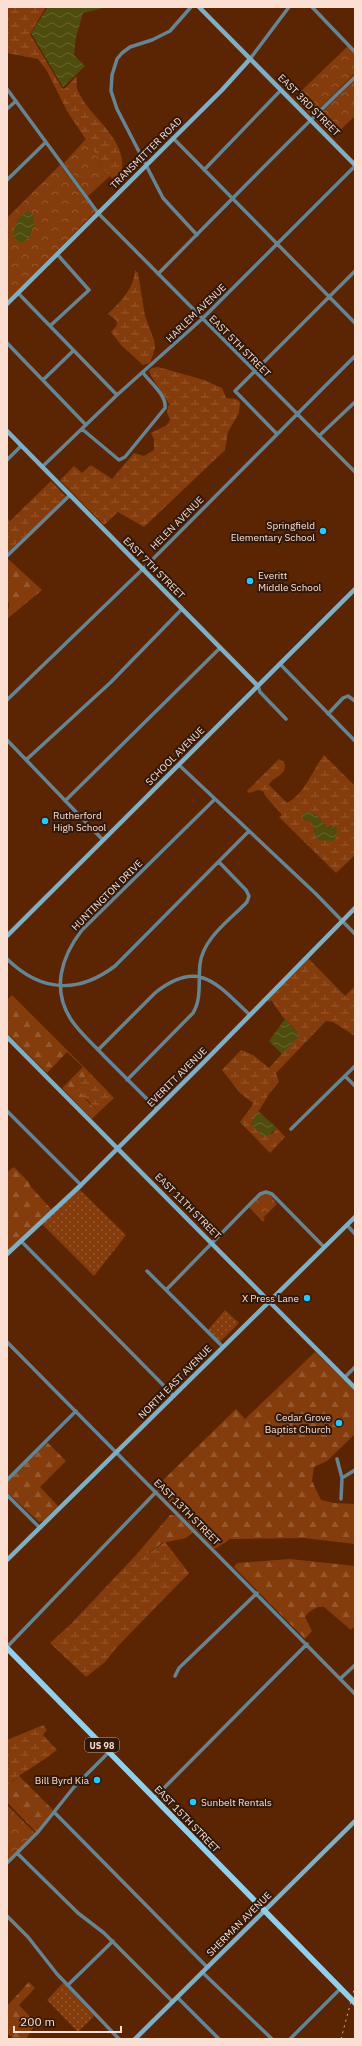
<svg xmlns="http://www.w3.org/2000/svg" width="362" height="2046" viewBox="0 0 362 2046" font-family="'IBM Plex Sans',sans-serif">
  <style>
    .grass { fill: url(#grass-dots) }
    .forest { fill: url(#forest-firs) }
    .wetland { fill: url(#wetland-marsh); fill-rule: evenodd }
    .park { fill: url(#park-crowns) }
    .water { fill: url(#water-waves) }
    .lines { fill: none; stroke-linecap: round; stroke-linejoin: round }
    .street { stroke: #668492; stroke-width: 3.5 }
    .secondary { stroke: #7eafc5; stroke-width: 4.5 }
    .primary { stroke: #90d0ed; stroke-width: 5.5 }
    .rail { stroke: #cfac99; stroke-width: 1; stroke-dasharray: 2 4; stroke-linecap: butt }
    .poi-dot { fill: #28c8ff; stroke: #30180b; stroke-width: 1.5 }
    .labels { text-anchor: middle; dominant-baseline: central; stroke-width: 4; stroke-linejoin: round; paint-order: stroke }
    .shield { fill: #30180b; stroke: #bea396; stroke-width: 1 }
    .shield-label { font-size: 9px; font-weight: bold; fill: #fbdfd2 }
    .street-label { font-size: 10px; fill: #fbdfd2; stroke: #30180b }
    .poi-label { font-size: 10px; fill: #fbdfd2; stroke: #30180b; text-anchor: end }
  </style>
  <defs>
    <pattern id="grass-dots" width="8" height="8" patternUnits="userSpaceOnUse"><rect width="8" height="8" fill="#853c0c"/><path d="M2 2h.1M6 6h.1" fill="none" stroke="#97582e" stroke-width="1.8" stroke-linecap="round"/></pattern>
    <pattern id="forest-firs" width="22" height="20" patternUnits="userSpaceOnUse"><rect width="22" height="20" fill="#853c0c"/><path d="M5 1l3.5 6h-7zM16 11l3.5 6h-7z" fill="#97582e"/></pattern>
    <pattern id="wetland-marsh" width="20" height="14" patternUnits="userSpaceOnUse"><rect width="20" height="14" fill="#853c0c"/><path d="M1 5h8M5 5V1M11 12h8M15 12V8" fill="none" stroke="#97582e"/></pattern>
    <pattern id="park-crowns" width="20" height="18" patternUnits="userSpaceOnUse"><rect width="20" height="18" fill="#853c0c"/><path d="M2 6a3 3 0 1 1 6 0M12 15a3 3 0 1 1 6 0" fill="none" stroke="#97582e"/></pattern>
    <pattern id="water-waves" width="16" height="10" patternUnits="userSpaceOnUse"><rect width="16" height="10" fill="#4f4d0e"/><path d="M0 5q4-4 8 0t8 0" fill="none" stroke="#696630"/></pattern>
  </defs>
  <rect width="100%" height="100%" fill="#5b2503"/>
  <path class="grass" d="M79 1189 126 1235 94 1276 42 1224Z
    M225 1310 239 1323 220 1342 208 1330Z
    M63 1983 94 2016 78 2032 47 2000Z"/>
  <path class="forest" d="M7 558 42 590 7 619 9 604 7 601Z
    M12 995 89 1072 81 1082 86 1100 99 1112 92 1119 62 1088 83 1067 67 1052 47 1073 7 1033V1000Z
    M14 1167 28 1181 31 1187 52 1210 7 1252V1172Z
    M315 1352 355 1391V1434L327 1461 314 1467 312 1481 321 1500 334 1503 355 1504V1544L304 1538 230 1539 215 1549 182 1515H184L155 1488 236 1409 245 1419Z
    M47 1442 66 1461 40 1487 58 1506 43 1521 39 1522 7 1492V1481Z
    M170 1515H176L193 1532 186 1538 162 1543 141 1558 136 1555Z
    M290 1559 355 1566V1626L351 1630 324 1607C317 1606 309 1611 305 1617L312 1631 305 1639 234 1567 237 1563Z
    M19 1776 53 1810 39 1828 7 1796V1786Z
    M29 1982 35 1988 19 2005 36 2023 26 2039H14L7 2033V2006Z"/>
  <path class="wetland" d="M19 7H46L30 34 62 88 64 89 77 76C77 80 76 85 77 88 87 117 126 135 122 170 121 175 121 179 117 184L100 166 102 164 67 111 47 71 38 59 7 53V8Z
    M135 270 138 273 145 316 154 340 155 348 150 363 143 365 121 345 111 332 117 325 116 320 108 314C121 301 134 289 135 270Z
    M158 367 204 380 222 388 226 398 236 399 240 402 239 413 228 432 225 450 144 527 118 512 104 525 60 480 74 466 82 473 91 465 112 479 134 453 144 456 154 450V439L151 433 167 425 170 420 167 413 168 406 170 405C165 397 152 379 149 371L152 368Z
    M51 481 66 497 7 553V518L10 521Z
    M324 755 353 784 355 783V855L336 873 279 817 282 815C277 808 265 798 263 791L258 790 249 793 247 791 279 759 284 762C289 775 273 776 269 785L287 803C306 793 311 772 324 755ZM317 815 327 828 332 826 333 841 314 832 315 827 312 822 304 819 302 816Z
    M308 958 345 996 355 986V1036L333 1022 326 1021 276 1073 279 1082 269 1094 251 1124 272 1134 277 1128 285 1137 270 1153 240 1122 252 1106 253 1103 240 1093 222 1070 241 1050 253 1055 269 1068 298 1036V1033L283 1017 271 1000 269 1002 267 1000Z
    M89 1072 114 1098 99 1112 78 1090 81 1082Z
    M165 1542 189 1573 117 1647 105 1662 86 1677 50 1643 71 1624 136 1555 141 1558Z
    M43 1725 47 1730 43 1735 57 1750C42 1762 26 1770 11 1782V1784L7 1786V1740Z"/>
  <path class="park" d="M348 46 355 54V73L316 112 309 113 294 98Z
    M355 79V116L333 137 317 121V117Z
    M86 139 102 164 100 166 110 176 88 196 64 163Z
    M60 165 95 212 7 301V218Z
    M266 1194 271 1196 277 1204 263 1218 265 1219 263 1222 249 1207 261 1195Z
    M7 1796 39 1828 36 1832 7 1802Z
    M7 1805 35 1833 7 1861Z"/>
  <path class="water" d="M48 7H107L83 13 76 37 74 55 85 66 63 87 31 33Z
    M28 211 34 215C34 225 32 242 19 243L14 237C13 227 19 214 28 211Z
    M308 812 317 815 327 828 336 826C338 831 337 838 333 841L319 840 315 838C314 828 315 824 306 819H304L302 816 304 813Z
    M285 1019 298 1033 299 1036 282 1054 269 1041Z
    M258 1111 277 1128 267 1136H262L251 1124Z"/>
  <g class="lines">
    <path class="street" d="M191 7 170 31 152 40 130 47 122 53 117 59 112 75 111 91 117 109 163 198 197 235
      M312 7 355 52
      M250 59 289 7
      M7 89 98 213 355 472
      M7 109 16 101
      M173 138 355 323
      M204 170 281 90
      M7 180 46 142
      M158 274C223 208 288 141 355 77
      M18 293 117 395
      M50 326 89 290 57 254
      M7 343 86 425
      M43 380 73 351
      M82 429 119 460 125 457 165 408C167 396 151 383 143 373
      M277 434 235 391 355 271
      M319 436 355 402
      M7 460 21 446
      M42 467 117 395 202 319 355 166
      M7 556 70 495
      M280 664 355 741
      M258 686 260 692 286 719
      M7 700 147 565 355 356
      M328 714 343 698 348 696 355 701
      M7 740 103 840
      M26 760 110 683 182 609
      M179 765 315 893 355 934
      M65 801 220 648
      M7 959C41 992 78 994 115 966L249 831
      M98 1050 155 993C199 958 217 984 250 1015
      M345 1076 355 1086
      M127 1080 193 1013C202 998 198 981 200 964 203 938 230 920 247 902L249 896 246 890 219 862
      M157 1109C140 1092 122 1074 105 1057 94 1045 81 1034 72 1021 51 990 61 957 82 930L215 799
      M7 1111 81 1185
      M291 1129 355 1066
      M347 1225 355 1234
      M21 1241 174 1396
      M147 1271 223 1347
      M166 1290 260 1194 266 1192 272 1194 324 1247
      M7 1342 355 1694
      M345 1377 355 1367
      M337 1459 342 1478 355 1470
      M7 1480 76 1411
      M7 1495 40 1528
      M341 1499 342 1478
      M7 1647 156 1492
      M175 1676 179 1668 257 1593
      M340 1679 355 1665
      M154 1798 307 1644
      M54 1812 207 1967
      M17 1853 78 1913 104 1933 173 2002
      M7 1863 38 1832 74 1787 109 1752
      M7 1916 28 1937 57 1974 119 2039
      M202 1972 272 2039
      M68 1985 113 1941
      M177 1997 219 2039
      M290 2039 341 1988"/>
    <path class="secondary" d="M199 7 355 165
      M7 304 222 90 250 59
      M7 431 258 686
      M7 936 355 589
      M7 1037 355 1388
      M7 1254 81 1185 203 1063 355 908
      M7 1560 355 1217
      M135 2039 355 1821"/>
    <path class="primary" d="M7 1648 355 2003"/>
    <path class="rail" d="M341 2039 355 1986"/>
  </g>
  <g class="poi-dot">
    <circle cx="323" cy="531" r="4"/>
    <circle cx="250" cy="581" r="4"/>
    <circle cx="45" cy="821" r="4"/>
    <circle cx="307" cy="1298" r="4"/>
    <circle cx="339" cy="1423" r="4"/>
    <circle cx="97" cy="1780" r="4"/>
    <circle cx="193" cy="1802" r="4"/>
  </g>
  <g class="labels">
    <rect class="shield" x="85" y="1738" width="34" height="14" rx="3"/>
    <g class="shield-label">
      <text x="102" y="1745">US 98</text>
    </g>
    <g class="street-label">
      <text transform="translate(309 105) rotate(45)">EAST 3RD STREET</text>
      <text transform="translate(146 153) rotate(-45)">TRANSMITTER ROAD</text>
      <text transform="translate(196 313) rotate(-44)">HARLEM AVENUE</text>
      <text transform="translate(240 346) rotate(45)">EAST 5TH STREET</text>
      <text transform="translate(177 523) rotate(-45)">HELEN AVENUE</text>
      <text transform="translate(154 568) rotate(45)">EAST 7TH STREET</text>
      <text transform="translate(175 756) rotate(-45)">SCHOOL AVENUE</text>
      <text transform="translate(107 895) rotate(-45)">HUNTINGTON DRIVE</text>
      <text transform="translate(177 1077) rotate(-45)">EVERITT AVENUE</text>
      <text transform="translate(188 1206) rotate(45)">EAST 11TH STREET</text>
      <text transform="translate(175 1382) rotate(-45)">NORTH EAST AVENUE</text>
      <text transform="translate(187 1512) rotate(45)">EAST 13TH STREET</text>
      <text transform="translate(187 1819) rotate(46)">EAST 15TH STREET</text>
      <text transform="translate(239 1924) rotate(-45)">SHERMAN AVENUE</text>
    </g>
    <g class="poi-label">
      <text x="315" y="525">Springfield<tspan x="315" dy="12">Elementary School</tspan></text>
      <text x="258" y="575" text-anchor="start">Everitt<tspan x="258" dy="12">Middle School</tspan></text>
      <text x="53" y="815" text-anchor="start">Rutherford<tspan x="53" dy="12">High School</tspan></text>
      <text x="299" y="1298">X Press Lane</text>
      <text x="331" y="1417">Cedar Grove<tspan x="331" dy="12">Baptist Church</tspan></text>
      <text x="89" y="1780">Bill Byrd Kia</text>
      <text x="201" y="1802" text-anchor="start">Sunbelt Rentals</text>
    </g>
  </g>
  <rect width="362" height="2046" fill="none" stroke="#fbdfd2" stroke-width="16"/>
  <path d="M14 2026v6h107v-6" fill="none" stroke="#fbdfd2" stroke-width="2"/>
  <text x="20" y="2026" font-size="12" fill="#fbdfd2" stroke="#30180b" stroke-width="3" paint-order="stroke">200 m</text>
</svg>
